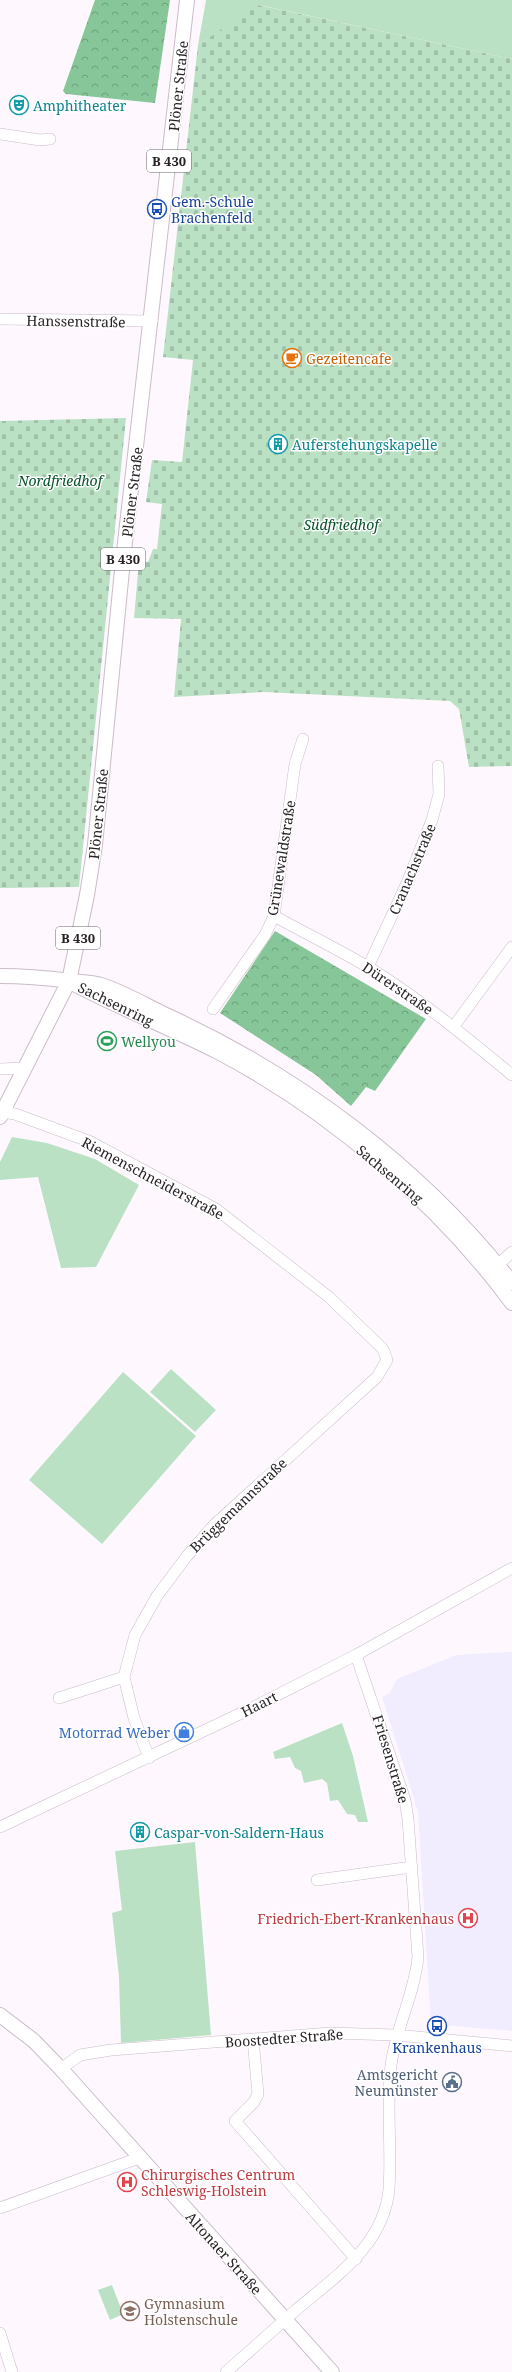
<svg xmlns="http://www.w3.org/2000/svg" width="512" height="2372" viewBox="0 0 512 2372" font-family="'Noto Serif',serif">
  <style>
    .medical { fill: #f1edff }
    .green { fill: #bae1c4 }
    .forest { fill: url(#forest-crowns) }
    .cemetery { fill: url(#cemetery-stones) }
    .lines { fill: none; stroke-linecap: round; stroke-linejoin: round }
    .minor-casing { stroke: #cabbc9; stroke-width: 12 }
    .major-casing { stroke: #cabbc9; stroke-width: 16 }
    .minor { stroke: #fff; stroke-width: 11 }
    .major { stroke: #fff; stroke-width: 14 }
    .labels { text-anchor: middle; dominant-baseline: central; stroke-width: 3; stroke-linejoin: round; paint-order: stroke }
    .shield { fill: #fff; stroke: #686468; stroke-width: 1 }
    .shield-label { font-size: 13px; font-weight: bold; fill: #282227 }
    .street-label { font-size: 14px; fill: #282227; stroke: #fff }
    .culture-label { font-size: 14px; fill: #0d838f; stroke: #fff; text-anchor: start }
    .transit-label { font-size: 14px; fill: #164399; stroke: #fff; text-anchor: start }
    .food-label { font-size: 14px; fill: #c56008; stroke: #fff; text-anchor: start }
    .park-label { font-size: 14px; font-style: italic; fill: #05532a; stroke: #fff }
    .leisure-label { font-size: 14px; fill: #27864d; stroke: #fff; text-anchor: start }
    .shop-label { font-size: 14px; fill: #366cbe; stroke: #fff; text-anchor: end }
    .health-label { font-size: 14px; fill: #be3a42; stroke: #fff; text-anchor: end }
    .service-label { font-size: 14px; fill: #4e5e75; stroke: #fff; text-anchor: end }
    .education-label { font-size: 14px; fill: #785e54; stroke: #fff; text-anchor: start }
  </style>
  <defs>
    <pattern id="forest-crowns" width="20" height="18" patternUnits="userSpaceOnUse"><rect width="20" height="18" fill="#86c698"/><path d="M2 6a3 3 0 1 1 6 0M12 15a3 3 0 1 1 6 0" fill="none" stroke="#6ea07c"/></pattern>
    <pattern id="cemetery-stones" width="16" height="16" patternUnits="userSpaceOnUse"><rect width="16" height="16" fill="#bae1c4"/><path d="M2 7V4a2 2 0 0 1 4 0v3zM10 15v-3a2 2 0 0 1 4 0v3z" fill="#a0c1a8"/></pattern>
  </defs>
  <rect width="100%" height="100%" fill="#fef8fe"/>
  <path class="medical" d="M512 1652V2031L431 2024 418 1812 382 1697 389 1694 397 1679 456 1655Z"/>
  <path class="green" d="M206 0H512V59L259 5 198 45Z
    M12 1137 47 1143 95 1159 139 1185 96 1267 61 1268 38 1177 0 1180V1162Z
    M171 1369 216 1410 195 1432 150 1392Z
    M123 1372 196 1436 102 1544 29 1480Z
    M342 1723 353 1756 368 1822H358L355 1815 347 1814 338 1800 330 1801 327 1783 322 1779 304 1783 301 1771 295 1768 290 1757 275 1759 273 1752Z
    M195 1842 211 2035 121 2043 119 1977 112 1913 122 1910 115 1851Z
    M112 2285 123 2314 110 2320 98 2290Z"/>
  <path class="forest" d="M95 0H170L155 103 66 94 63 91Z
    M275 931 426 1019 375 1091 366 1087 351 1106 316 1075 220 1013Z"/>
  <path class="cemetery" d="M258 5 512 59V766L469 767 459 709 450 701 264 692 174 697 181 619 134 618 139 561 148 562 153 549H157L162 504 146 502 152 460 182 462 193 360 163 357 198 45Z
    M126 418 79 887 0 888V421Z"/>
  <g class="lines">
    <g class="minor-casing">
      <path id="minor" d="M0 134 40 140 50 139
        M0 319 152 321
        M274 916C305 933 338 949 368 967 420 999 466 1037 512 1075
        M368 967 407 883 432 820 439 794 438 766
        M213 1009 265 935 274 916 295 764 303 739
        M454 1026 512 947
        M0 1069 24 1068
        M2 1112 15 1114 91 1142 216 1209 329 1297 383 1349 387 1360 377 1377 213 1526 187 1556 157 1596 135 1635 124 1677 134 1718 149 1758
        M492 1270 512 1252
        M59 1698 124 1677
        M0 1827 248 1710 356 1655 512 1568
        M317 1880 412 1867
        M253 2039 258 2094 254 2102 235 2121 356 2259
        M61 2069 80 2055 111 2050 330 2033 396 2035 512 2046
        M0 2208 139 2158
        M0 2333 12 2372
        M226 2372C250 2351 273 2330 296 2310 336 2276 384 2245 389 2189 392 2147 386 2106 391 2065 396 2027 414 1996 418 1957L408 1819 405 1800 356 1655"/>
    </g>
    <g class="major-casing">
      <path id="major" d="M0 976C24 976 47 978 71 981 81 982 92 982 101 985 123 992 145 1005 166 1015 299 1076 421 1167 512 1283
        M76 985C122 1009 171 1028 218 1052 329 1110 438 1203 512 1303
        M0 1117 69 981 87 895 95 845 123 560 187 0
        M0 2015 34 2041 61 2069 332 2372"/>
    </g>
    <use href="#minor" class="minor"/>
    <use href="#major" class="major"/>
  </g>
  <defs>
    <g id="theatre-ring" transform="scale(1)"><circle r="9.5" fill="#fff" stroke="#0f9aa8" stroke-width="1.5"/><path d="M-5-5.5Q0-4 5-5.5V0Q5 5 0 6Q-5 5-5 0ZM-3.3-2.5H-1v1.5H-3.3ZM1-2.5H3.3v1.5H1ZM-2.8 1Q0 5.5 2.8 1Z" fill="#0f9aa8"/></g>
    <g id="bus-ring" transform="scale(1)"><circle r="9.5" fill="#fff" stroke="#1a4fb4" stroke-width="1.5"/><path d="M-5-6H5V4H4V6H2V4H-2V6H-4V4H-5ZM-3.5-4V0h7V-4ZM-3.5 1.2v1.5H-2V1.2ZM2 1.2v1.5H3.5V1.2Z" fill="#1a4fb4"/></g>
    <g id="cafe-ring" transform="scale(1)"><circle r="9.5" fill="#fff" stroke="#e8710a" stroke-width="1.5"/><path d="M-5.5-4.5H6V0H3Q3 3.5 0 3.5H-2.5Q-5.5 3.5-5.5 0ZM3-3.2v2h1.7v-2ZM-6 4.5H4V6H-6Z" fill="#e8710a"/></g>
    <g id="building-ring" transform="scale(1)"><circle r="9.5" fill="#fff" stroke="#0f9aa8" stroke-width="1.5"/><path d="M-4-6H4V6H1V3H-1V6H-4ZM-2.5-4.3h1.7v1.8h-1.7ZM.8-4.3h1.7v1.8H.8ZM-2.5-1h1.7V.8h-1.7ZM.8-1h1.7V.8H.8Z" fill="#0f9aa8"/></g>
    <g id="stadium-ring" transform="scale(1)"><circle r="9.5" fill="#fff" stroke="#2e9e5b" stroke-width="1.5"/><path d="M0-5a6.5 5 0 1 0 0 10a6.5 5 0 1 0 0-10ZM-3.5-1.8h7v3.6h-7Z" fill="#2e9e5b"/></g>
    <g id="shop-ring" transform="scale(1)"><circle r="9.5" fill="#fff" stroke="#3f7fe0" stroke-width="1.5"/><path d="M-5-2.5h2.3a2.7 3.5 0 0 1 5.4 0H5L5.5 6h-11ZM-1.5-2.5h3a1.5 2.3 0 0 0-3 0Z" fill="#3f7fe0"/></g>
    <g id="hospital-ring" transform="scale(1)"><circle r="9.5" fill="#fff" stroke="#e0444e" stroke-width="1.5"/><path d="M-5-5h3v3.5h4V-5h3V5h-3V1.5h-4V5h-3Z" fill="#e0444e"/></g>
    <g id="civic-ring" transform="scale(1)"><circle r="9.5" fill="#fff" stroke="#5c6f8a" stroke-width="1.5"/><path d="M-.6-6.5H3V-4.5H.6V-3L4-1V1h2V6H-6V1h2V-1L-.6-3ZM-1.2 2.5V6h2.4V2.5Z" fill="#5c6f8a"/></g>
    <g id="school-ring" transform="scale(1)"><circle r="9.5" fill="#fff" stroke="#8d6e63" stroke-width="1.5"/><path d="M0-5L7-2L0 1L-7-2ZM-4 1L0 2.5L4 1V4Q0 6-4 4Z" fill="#8d6e63"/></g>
  </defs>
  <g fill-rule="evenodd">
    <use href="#theatre-ring" x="19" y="105"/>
    <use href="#bus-ring" x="157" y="209"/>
    <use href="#cafe-ring" x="292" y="358"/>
    <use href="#building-ring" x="278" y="444"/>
    <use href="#stadium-ring" x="107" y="1041"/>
    <use href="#shop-ring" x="184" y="1732"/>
    <use href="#building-ring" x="140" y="1832"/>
    <use href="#hospital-ring" x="468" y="1918"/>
    <use href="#bus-ring" x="437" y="2026"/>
    <use href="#civic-ring" x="452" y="2082"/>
    <use href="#hospital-ring" x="127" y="2182"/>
    <use href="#school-ring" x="130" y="2311"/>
  </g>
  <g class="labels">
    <g class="shield">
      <rect x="147" y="150" width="44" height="22" rx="3"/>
      <rect x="101" y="548" width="44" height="22" rx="3"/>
      <rect x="56" y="927" width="44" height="22" rx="3"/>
    </g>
    <g class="shield-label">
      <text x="169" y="161">B 430</text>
      <text x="123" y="559">B 430</text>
      <text x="78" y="938">B 430</text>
    </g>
    <g class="street-label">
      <text transform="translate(178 86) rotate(-84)">Plöner Straße</text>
      <text transform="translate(76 321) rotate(1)">Hanssenstraße</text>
      <text transform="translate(132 492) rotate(-83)">Plöner Straße</text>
      <text transform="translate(98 814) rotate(-84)">Plöner Straße</text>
      <text transform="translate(281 858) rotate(-81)">Grünewaldstraße</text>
      <text transform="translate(412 869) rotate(-67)">Cranachstraße</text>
      <text transform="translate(398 988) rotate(34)">Dürerstraße</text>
      <text transform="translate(116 1004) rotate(26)">Sachsenring</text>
      <text transform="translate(390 1174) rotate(40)">Sachsenring</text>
      <text transform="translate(153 1178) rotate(28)">Riemenschneiderstraße</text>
      <text transform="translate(238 1505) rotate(-44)">Brüggemannstraße</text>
      <text transform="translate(259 1704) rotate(-27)">Haart</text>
      <text transform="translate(391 1759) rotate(73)">Friesenstraße</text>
      <text transform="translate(284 2038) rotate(-4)">Boostedter Straße</text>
      <text transform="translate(224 2253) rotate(48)">Altonaer Straße</text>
    </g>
    <g class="culture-label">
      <text x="33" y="105">Amphitheater</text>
      <text x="292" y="444">Auferstehungskapelle</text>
      <text x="154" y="1832">Caspar-von-Saldern-Haus</text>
    </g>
    <g class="transit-label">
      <text x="171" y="201">Gem.-Schule<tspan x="171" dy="16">Brachenfeld</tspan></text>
      <text x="437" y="2047" text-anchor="middle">Krankenhaus</text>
    </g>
    <g class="food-label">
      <text x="306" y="358">Gezeitencafe</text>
    </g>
    <g class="park-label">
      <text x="60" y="480">Nordfriedhof</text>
      <text x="341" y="524">Südfriedhof</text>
    </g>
    <g class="leisure-label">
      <text x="121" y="1041">Wellyou</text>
    </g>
    <g class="shop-label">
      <text x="170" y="1732">Motorrad Weber</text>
    </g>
    <g class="health-label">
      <text x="454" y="1918">Friedrich-Ebert-Krankenhaus</text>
      <text x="141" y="2174" text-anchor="start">Chirurgisches Centrum<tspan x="141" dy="16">Schleswig-Holstein</tspan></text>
    </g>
    <g class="service-label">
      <text x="438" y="2074">Amtsgericht<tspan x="438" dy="16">Neumünster</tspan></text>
    </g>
    <g class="education-label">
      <text x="144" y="2303">Gymnasium<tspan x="144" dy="16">Holstenschule</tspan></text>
    </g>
  </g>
</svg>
